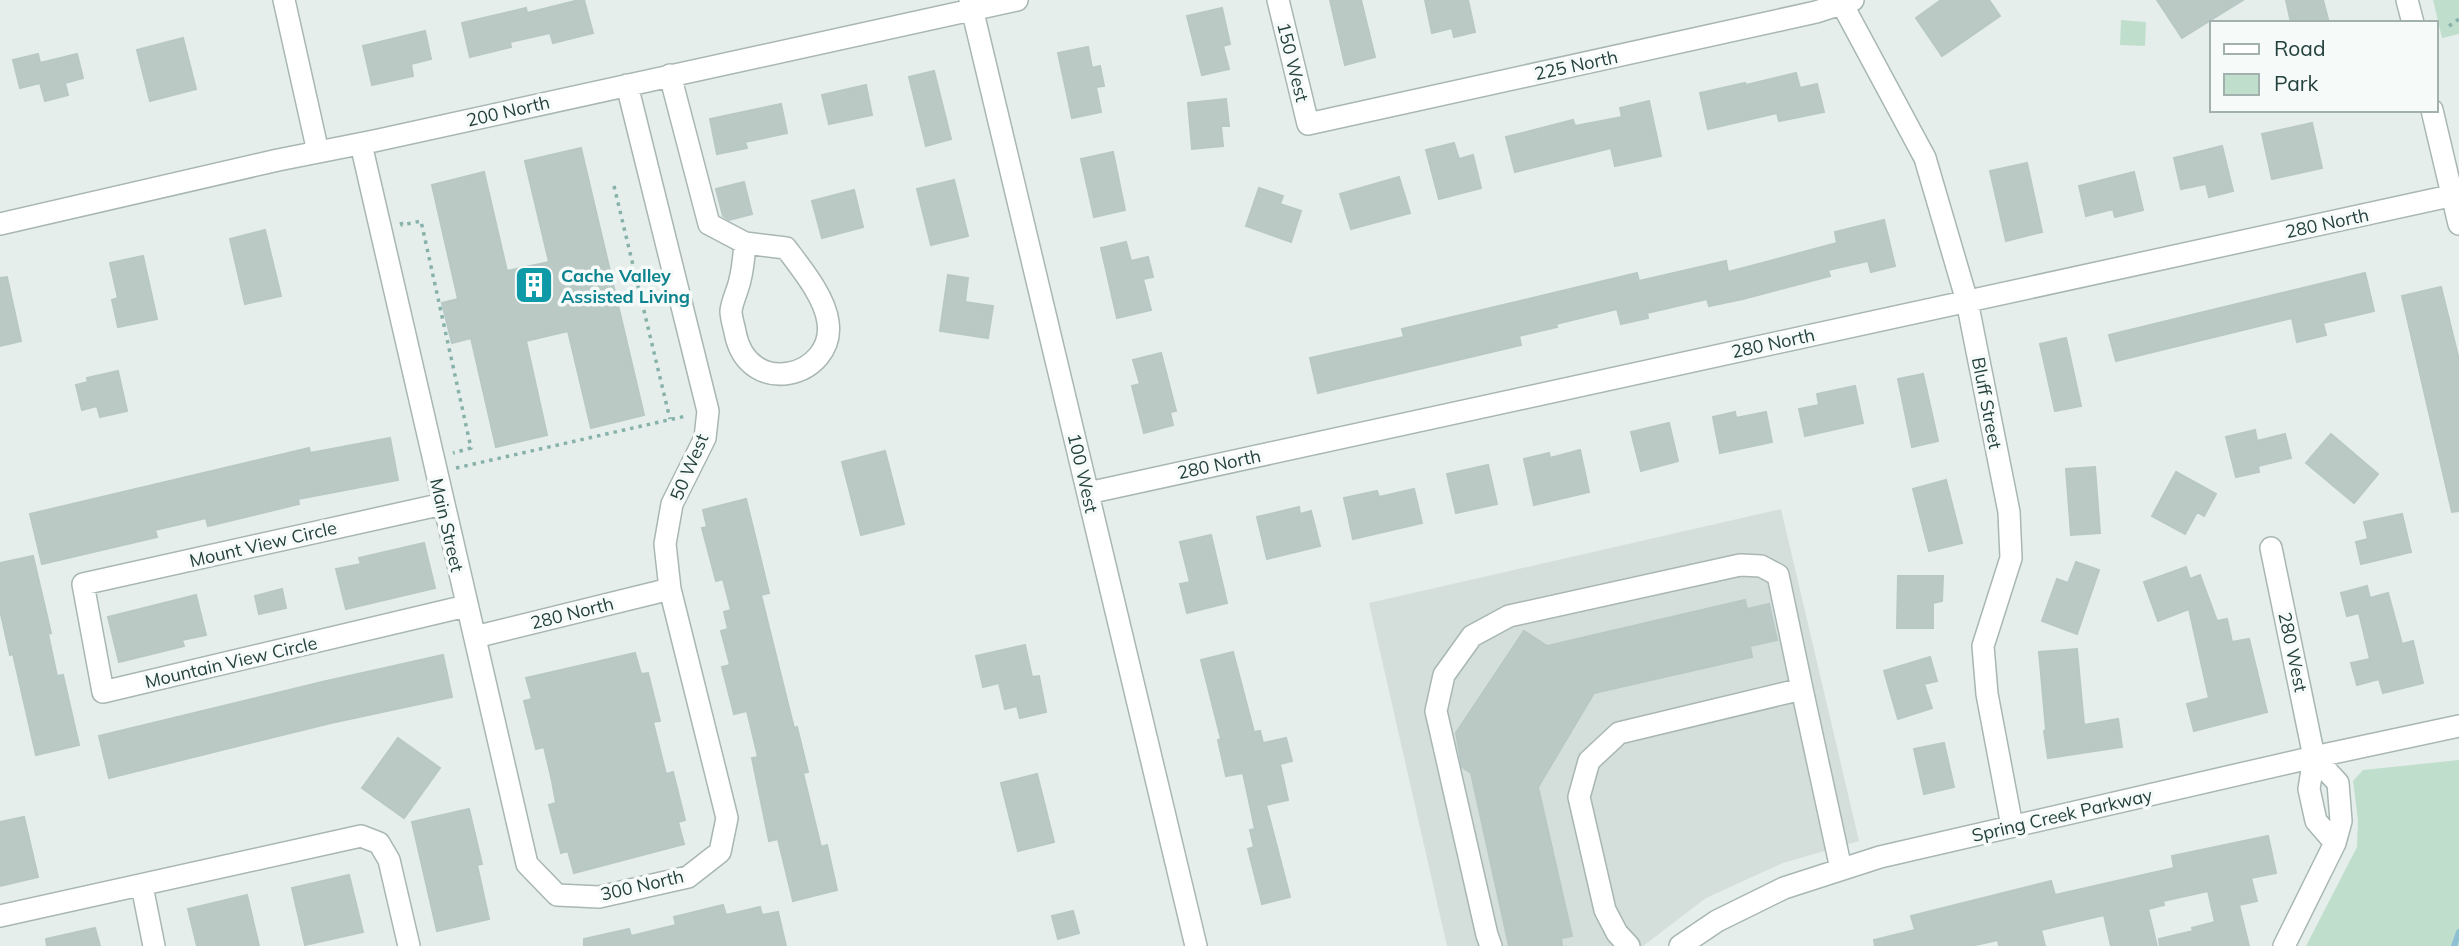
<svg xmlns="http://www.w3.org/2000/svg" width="2459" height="946" viewBox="0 0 2459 946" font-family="Mulish,sans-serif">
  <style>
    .built { fill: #d4dedb }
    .green { fill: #bfdfcc }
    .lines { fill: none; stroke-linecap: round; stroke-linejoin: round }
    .stream { stroke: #8fbfd2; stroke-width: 6 }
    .building { fill: #bbc9c5; stroke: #b8c8c4; stroke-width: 2 }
    .minor-casing { stroke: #a8b7b4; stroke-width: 24 }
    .path { stroke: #86b2aa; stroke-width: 3.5; stroke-dasharray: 3.5 5; stroke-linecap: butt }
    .minor { stroke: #fff; stroke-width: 21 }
    .labels { text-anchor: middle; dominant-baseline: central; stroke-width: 7; stroke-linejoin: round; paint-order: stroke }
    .street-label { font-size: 18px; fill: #24413d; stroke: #f6fbf9 }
    .culture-label { font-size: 18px; font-weight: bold; fill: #0d838f; stroke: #f6fbf9; text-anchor: start }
  </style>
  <rect width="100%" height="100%" fill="#e6eeec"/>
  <path class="built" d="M1781 509 1859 841 1783 863 1706 898 1643 946H1447L1369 603Z"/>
  <path class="green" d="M2433 0H2459V34L2442 38Z
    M2121 20 2146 22 2145 46 2120 45Z
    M2459 760V946H2306L2357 847 2358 820 2353 781 2363 770Z"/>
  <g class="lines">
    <path class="stream" d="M2454 946 2459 932"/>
  </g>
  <path class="building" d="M579 0H584L593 33 553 43 550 33 510 42 511 47 470 57 462 23 526 8 527 13Z
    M1330 0H1361L1375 57 1345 65Z
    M1425 0H1468L1475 32 1454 37 1452 28 1432 33Z
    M1941 0H1989L2000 16 1942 56 1916 18Z
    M2157 0H2243L2182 38Z
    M2286 0H2323L2329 23H2291Z
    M1222 8 1230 44 1223 46 1229 69 1202 75 1187 16Z
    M425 31 431 59 411 64 413 76 372 85 363 46Z
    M183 38 196 89 150 101 137 50Z
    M1088 47 1092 68 1100 66 1104 86 1096 87 1101 112 1072 118 1058 53Z
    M38 54 40 63 77 54 83 78 65 83 68 95 45 101 40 83 20 88 13 60Z
    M934 71 951 139 926 146 909 77Z
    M1796 73 1800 88 1817 84 1824 112 1779 121 1777 113 1708 129 1700 93 1745 83 1746 85Z
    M866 85 872 115 829 124 822 95Z
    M1226 99 1229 126H1221L1223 146 1192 149 1188 103Z
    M1649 101 1661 156 1615 166 1611 148 1515 172 1506 137 1573 120 1575 126 1622 117 1620 108Z
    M781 104 787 133 745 142 747 148 717 154 710 119Z
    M2312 123 2322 168 2272 179 2262 134Z
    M1454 143 1459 159 1473 155 1481 188 1439 199 1426 150Z
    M2222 146 2233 191 2209 197 2206 184 2181 189 2174 158Z
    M581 148 644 415 591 428 568 331 526 341 547 435 496 447 471 338 452 343 442 303 458 299 432 185 484 172 507 271 549 262 525 161Z
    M1113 152 1125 210 1094 217 1081 159Z
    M2027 163 2042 232 2006 241 1990 171Z
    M2134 172 2143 210 2115 217 2113 209 2086 216 2079 186Z
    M1399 177 1410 213 1351 229 1340 194Z
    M954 180 968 236 931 245 917 189Z
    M744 182 752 214 729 220 723 216 716 189Z
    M1259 188 1283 196 1280 204 1301 211 1291 242 1246 226Z
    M854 190 863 227 822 238 812 201Z
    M1884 220 1895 266 1871 272 1868 261 1828 270 1830 276 1743 299 1709 306 1707 299 1647 313 1648 318 1621 324 1617 309 1556 324 1557 327 1519 336 1521 345 1318 393 1310 358 1404 337 1402 329 1637 273 1639 281 1726 261 1728 272 1837 243 1835 232Z
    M265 230 281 296 245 304 230 239Z
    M1126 242 1131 261 1148 257 1153 277 1143 279 1151 310 1117 318 1101 248Z
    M143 256 157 319 118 327 112 300 118 298 110 263Z
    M2365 273 2374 311 2323 323 2326 335 2297 342 2292 318 2116 361 2109 335Z
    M948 275 968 278 965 302 993 306 988 338 940 331Z
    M7 277 21 341 0 346V278Z
    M2441 287 2459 360V511L2452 512 2402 296Z
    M2066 338 2081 406 2055 411 2040 344Z
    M1161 353 1176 411 1170 412 1173 425 1144 433 1132 386 1140 384 1133 360Z
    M118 371 127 411 100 417 97 406 82 410 76 385 88 382 87 378Z
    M1923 374 1938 441 1912 447 1898 379Z
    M1855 386 1863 423 1805 436 1799 409 1819 405 1817 394Z
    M1735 412 1736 418 1766 412 1772 442 1720 453 1713 417Z
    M1669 423 1678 461 1641 471 1631 432Z
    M2255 430 2257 441 2285 434 2291 458 2258 466 2259 472 2236 477 2226 437Z
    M2331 434 2378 474 2354 503 2306 463Z
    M390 438 398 480 298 499 299 504 208 526 206 518 155 530 157 537 42 564 30 514 309 448 310 453Z
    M1580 450 1589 492 1534 505 1524 459 1549 453 1550 458Z
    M885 451 904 524 861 535 842 462Z
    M1488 465 1497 504 1456 513 1447 474Z
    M2095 467 2100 533 2071 535 2066 469Z
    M2176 472 2216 494 2204 516 2197 512 2185 534 2152 516Z
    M1946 480 1962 543 1929 551 1913 489Z
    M1414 489 1422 523 1353 539 1344 498 1377 491 1379 497Z
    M746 499 769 593 761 595 794 728 797 727 808 772 803 773 821 847 827 845 837 890 793 901 778 839 769 841 752 758 758 757 747 711 734 714 722 667 730 665 721 631 728 629 724 612 731 610 723 579 716 581 702 528 707 527 703 510Z
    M1299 507 1300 514 1311 511 1320 546 1267 559 1257 517Z
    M2402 514 2411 552 2361 564 2356 542 2368 539 2364 522Z
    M1211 535 1227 603 1187 613 1180 584 1190 582 1180 542Z
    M424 543 435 588 346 609 336 569 361 564 359 558Z
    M33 556 51 633 48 634 57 676 63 675 79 745 36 755 13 654 10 655 0 610V563Z
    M2076 562 2099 570 2077 634 2042 621 2057 579 2068 583Z
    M2186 567 2190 579 2200 575 2217 621 2227 619 2232 642 2249 639 2267 712 2194 731 2187 704 2209 698 2189 609 2158 621 2144 582Z
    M1898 576H1943L1942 601 1933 603V628H1897Z
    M2367 586 2370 598 2388 593 2402 644 2413 641 2423 683 2383 693 2379 679 2357 685 2351 663 2370 659 2359 613 2347 616 2341 593Z
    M282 589 286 608 259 614 255 596Z
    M196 595 206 635 182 640 184 646 119 662 108 617Z
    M1745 600 1747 609 1769 604 1777 640 1750 646 1752 657 1594 693 1538 787 1572 936 1561 938 1562 946H1509L1471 773 1462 767 1456 733 1524 631 1547 646Z
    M1025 645 1032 677 1039 676 1046 712 1020 718 1017 706 1005 709 999 683 983 687 976 656Z
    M2077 649 2084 725 2118 719 2122 747 2048 758 2044 731 2046 730 2039 652Z
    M1233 652 1254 732 1260 731 1263 743 1286 738 1292 761 1280 764 1288 800 1266 805 1290 897 1262 904 1248 849 1254 847 1250 830 1255 829 1243 773 1226 776 1218 740 1221 739 1201 660Z
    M635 653 641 674 648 673 660 721 653 722 666 774 673 772 685 820 678 822 684 844 574 873 568 851 561 853 549 805 556 803 552 781 544 747 536 749 524 701 532 699 526 678Z
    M443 655 452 697 331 723 109 778 99 736 322 682Z
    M1930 657 1937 681 1924 684 1932 708 1898 719 1884 671Z
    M398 738 440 768 404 818 362 788Z
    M1944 743 1954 787 1924 794 1914 749Z
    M1037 774 1054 842 1018 851 1001 783Z
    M469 809 482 864 477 865 489 919 437 931 412 822Z
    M24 817 38 877 0 886V822Z
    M2268 836 2276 873 2251 878 2257 901 2239 905 2249 946H2160L2159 939 2193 931 2192 928 2215 922 2208 891 2163 901 2164 905 2148 909 2157 946H2111L2104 915 2041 930 2045 946H1999L1998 940 1971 946H1875L1874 940 1915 930 1911 916 2051 881 2055 895 2174 868 2172 856Z
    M349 875 363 932 305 945 292 888Z
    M247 895 259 946H197L188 909Z
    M723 905 726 915 760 907 762 915 778 912 786 946H584V939L629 929 631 936 676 925 674 917Z
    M1073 911 1079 933 1058 939 1052 916Z
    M95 928 100 946H47L46 939Z"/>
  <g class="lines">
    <g class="minor-casing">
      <path id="minor" d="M284 0 318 152
        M970 0 1196 946
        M1278 0 1308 124 1816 12 1853 0
        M1840 0 1925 158 1967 301 2009 512 2011 558 1983 646 1987 694 2012 826
        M2407 0 2413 23
        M670 75 709 224 745 243 786 248C801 268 825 297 828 322 836 376 748 401 735 332 734 326 731 318 731 311 732 301 738 290 740 280 743 268 744 256 745 243
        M2432 110 2459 224
        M361 144 527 864 557 895 599 897 688 877 720 852 727 818 670 589 665 544 672 504 705 438 708 411 627 85
        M0 224 278 160 374 141 1017 0
        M1088 493 2459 194
        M443 504 83 584 103 692 466 606
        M2271 548 2314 757 2309 789 2316 821 2335 843
        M475 637 670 589
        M142 886 154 946
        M0 916 361 836 379 843 389 860 409 946
        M1491 946 1487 935 1436 711 1444 675 1472 636 1509 616 1740 565 1761 566 1778 575 1802 689
        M1629 946 1617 933 1605 910 1579 797 1589 761 1619 733 1802 689 1841 869
        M1680 946 1717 921 1784 888 1880 857 2314 757 2459 726
        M2284 946 2335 843 2341 821 2338 783 2314 757"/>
    </g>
    <path class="path" d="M2449 26 2459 19
      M614 186 670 419
      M401 222 402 225 421 221 471 448 453 453
      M456 468 686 416"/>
    <use href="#minor" class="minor"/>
  </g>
  <defs>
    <g id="building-square" transform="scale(2.0125)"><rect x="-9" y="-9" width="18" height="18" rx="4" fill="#0f9aa8" stroke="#f6fbf9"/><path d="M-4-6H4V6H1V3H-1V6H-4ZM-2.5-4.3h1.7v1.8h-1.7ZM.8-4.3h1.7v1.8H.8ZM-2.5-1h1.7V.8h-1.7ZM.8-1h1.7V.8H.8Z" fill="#fff"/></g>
  </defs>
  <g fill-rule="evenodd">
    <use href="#building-square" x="534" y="285"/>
  </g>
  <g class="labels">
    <g class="street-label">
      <text transform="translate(1293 62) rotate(76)">150 West</text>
      <text transform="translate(1576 65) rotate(-12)">225 North</text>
      <text transform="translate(508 111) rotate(-13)">200 North</text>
      <text transform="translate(2327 223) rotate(-12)">280 North</text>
      <text transform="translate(1773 343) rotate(-12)">280 North</text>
      <text transform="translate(1987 403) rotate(79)">Bluff Street</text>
      <text transform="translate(1219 464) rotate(-12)">280 North</text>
      <text transform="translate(689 467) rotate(-67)">50 West</text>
      <text transform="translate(1083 473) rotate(77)">100 West</text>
      <text transform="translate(447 525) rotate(77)">Main Street</text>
      <text transform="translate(263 544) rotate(-13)">Mount View Circle</text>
      <text transform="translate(572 613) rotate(-14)">280 North</text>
      <text transform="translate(2293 652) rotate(78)">280 West</text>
      <text transform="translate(231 662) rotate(-13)">Mountain View Circle</text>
      <text transform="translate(2062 815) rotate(-13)">Spring Creek Parkway</text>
      <text transform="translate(642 885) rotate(-13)">300 North</text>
    </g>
    <g class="culture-label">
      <text x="561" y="275">Cache Valley<tspan x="561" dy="21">Assisted Living</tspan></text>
    </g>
  </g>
  <rect x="2210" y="21" width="228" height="91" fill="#f6fbf9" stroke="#a2b1ae" stroke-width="2"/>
  <rect x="2224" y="44" width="35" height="10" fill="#ffffff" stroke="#a2b1ae" stroke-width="2"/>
  <text x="2274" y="56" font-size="21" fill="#24413d">Road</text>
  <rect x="2224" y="74" width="35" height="21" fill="#bfdfcc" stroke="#a2b1ae" stroke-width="2"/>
  <text x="2274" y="91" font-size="21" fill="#24413d">Park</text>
</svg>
